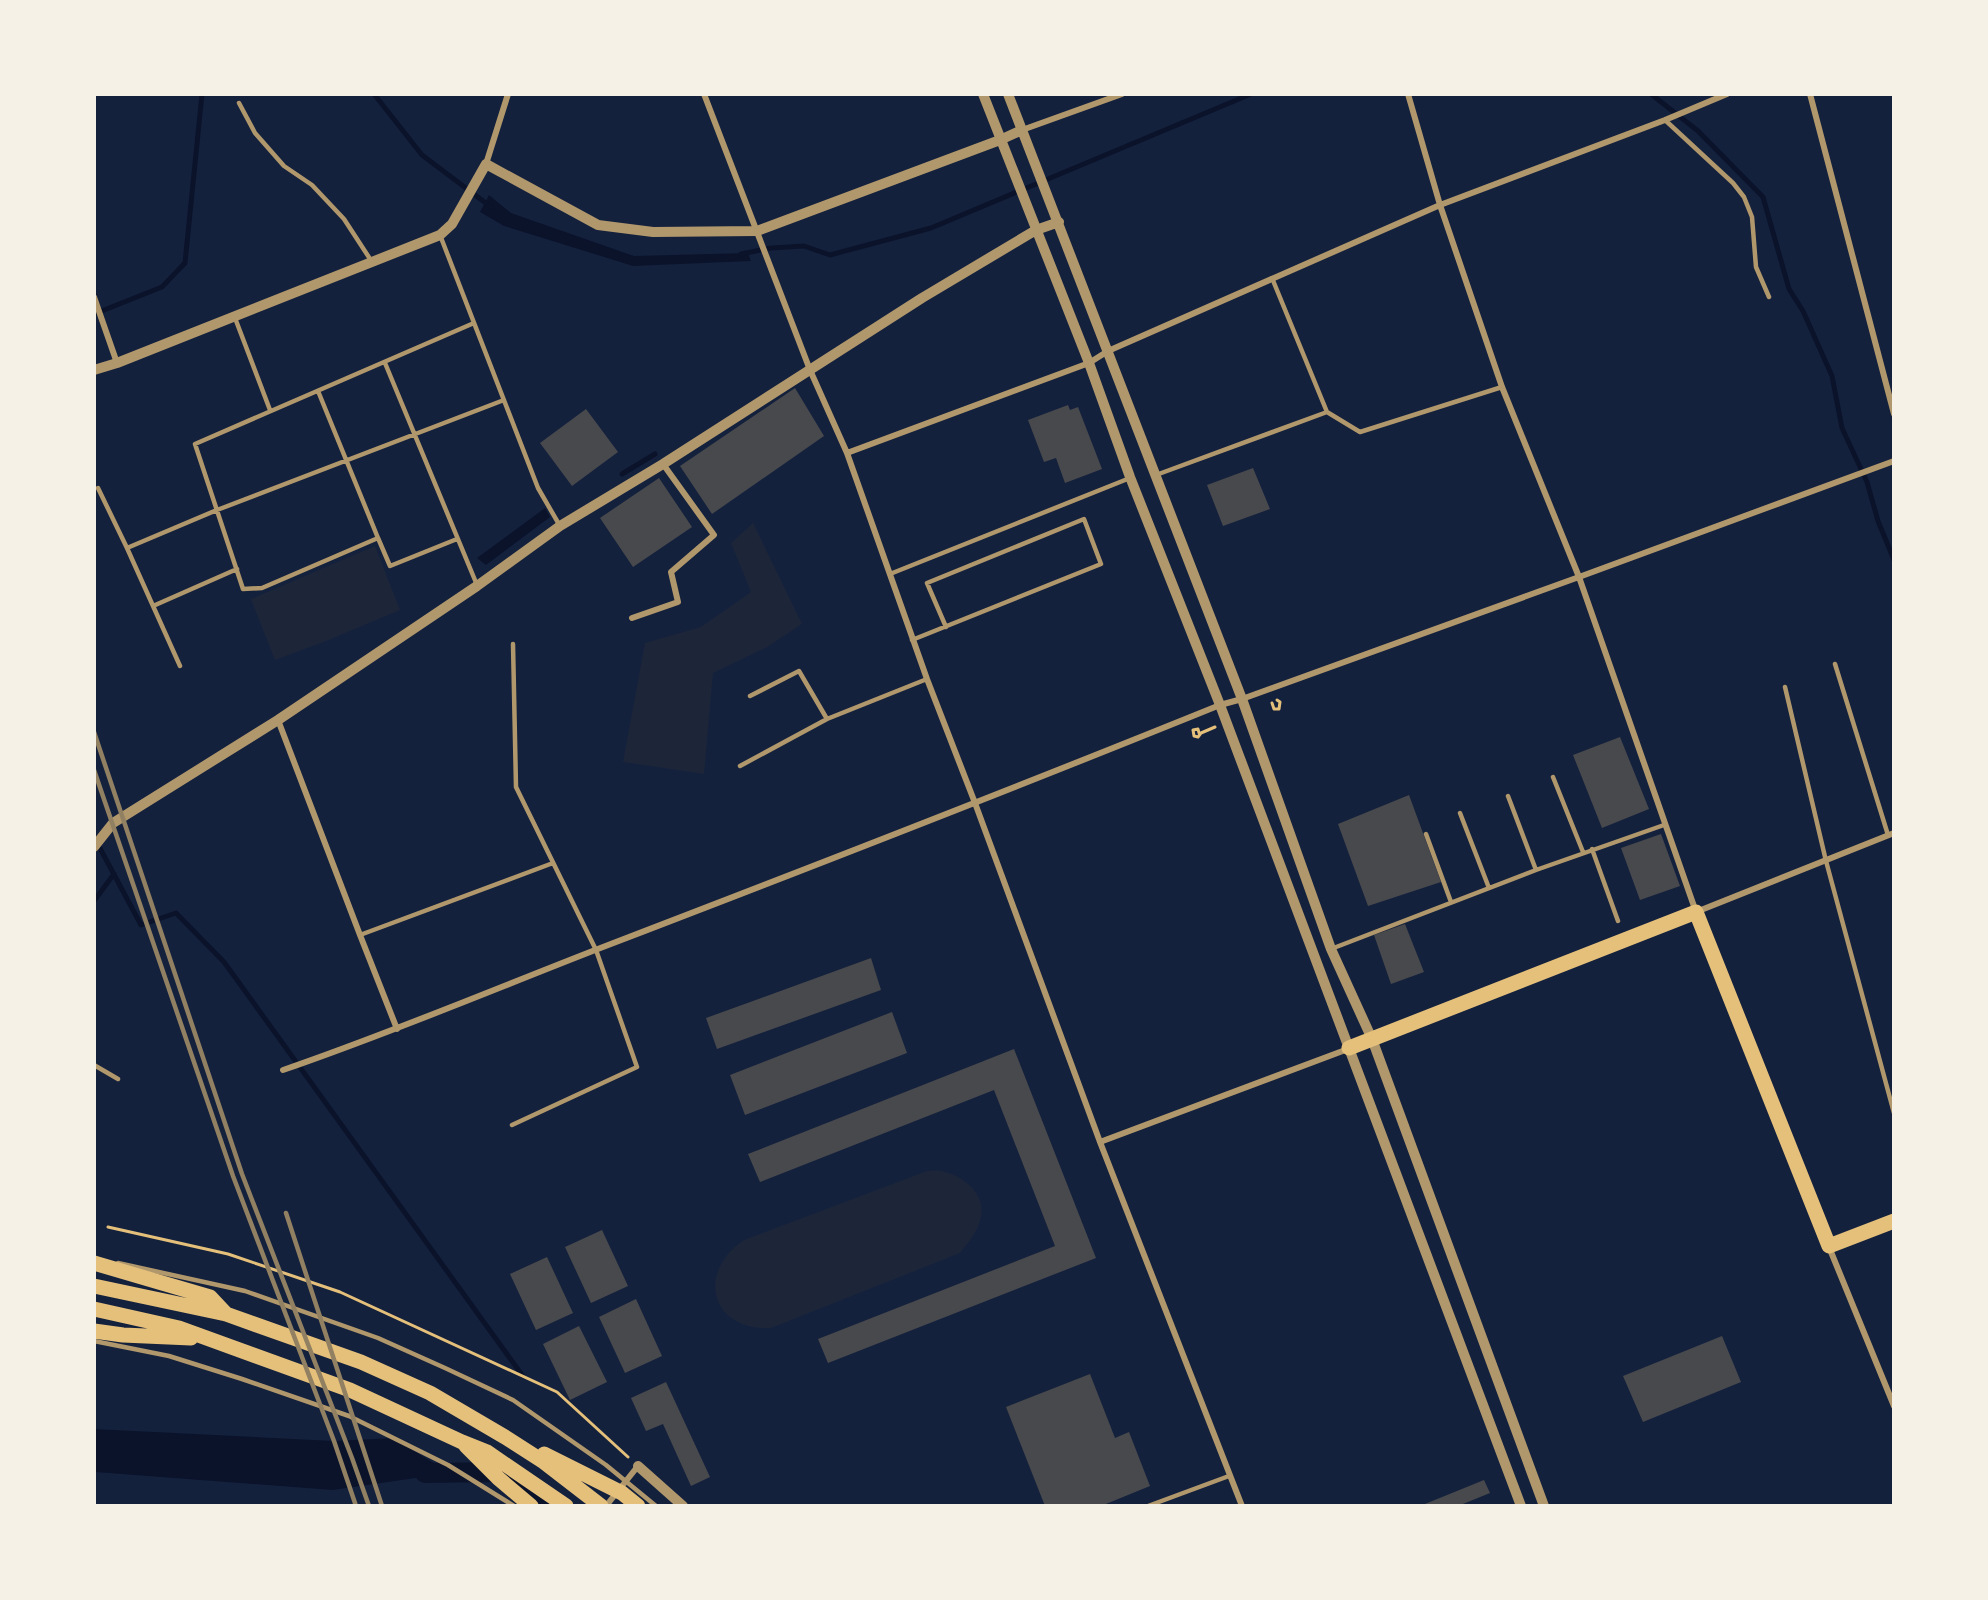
<svg xmlns="http://www.w3.org/2000/svg" width="1988" height="1600" viewBox="0 0 1988 1600" font-family="'PT Serif',serif">
  <style>
    .green { fill: #1d2539 }
    .water { fill: #0b132b }
    .lines { fill: none; stroke-linecap: round; stroke-linejoin: round }
    .stream { stroke: #0b132b; stroke-width: 5 }
    .canal { stroke: #0b132b; stroke-width: 20 }
    .building { fill: #48494c }
    .path { stroke: #e5c07b; stroke-width: 3 }
    .service { stroke: #b1986c; stroke-width: 4.5 }
    .minor { stroke: #b1986c; stroke-width: 6 }
    .tertiary { stroke: #b1986c; stroke-width: 10 }
    .primary { stroke: #e5c07b; stroke-width: 15 }
    .rail { stroke: #918062; stroke-width: 4.5 }
  </style>
  <rect width="100%" height="100%" fill="#14213d"/>
  <path class="green" d="M753 523 802 624 767 647 713 673 704 774 623 762 645 643 701 627 751 592 731 543Z
    M375 546 400 610 326 641 275 660 251 599Z
    M927 1171C931 1171 937 1170 941 1171 961 1174 986 1193 981 1216 979 1230 969 1242 960 1253L771 1328C710 1331 696 1272 744 1240Z"/>
  <path class="water" d="M489 195 511 213 634 256 748 253 751 261 633 266 504 226 480 212Z
    M545 508 550 517 486 565 477 558Z
    M94 1429 334 1441 393 1438 450 1473 333 1490 95 1472Z"/>
  <g class="lines">
    <path class="stream" d="M374 94 422 155 491 207
      M1651 94 1698 131 1763 197 1789 289 1803 311 1832 376 1842 428 1867 482 1878 521 1894 560
      M741 254 771 248 804 246 830 255 931 228 1251 94
      M94 314 162 287 185 263 202 94
      M622 474 655 454
      M94 837 141 925 176 913 224 962 522 1375
      M94 901 114 874"/>
    <path class="canal" d="M425 1473 502 1472 546 1506"/>
  </g>
  <path class="building" d="M795 388 824 436 712 514 680 466Z
    M1068 405 1070 410 1078 407 1102 469 1065 483 1056 458 1044 462 1028 420Z
    M586 409 618 452 572 486 540 443Z
    M1253 468 1270 509 1223 526 1207 485Z
    M659 478 692 527 633 567 600 518Z
    M1620 737 1649 809 1602 828 1573 755Z
    M1409 795 1441 882 1368 906 1338 824Z
    M1661 834 1680 886 1640 900 1621 848Z
    M1405 924 1424 972 1391 984 1374 935Z
    M871 958 881 990 717 1049 706 1018Z
    M892 1012 907 1053 745 1115 730 1075Z
    M1014 1049 1096 1258 828 1363 818 1339 1055 1246 994 1090 760 1182 748 1154Z
    M602 1230 628 1286 591 1303 565 1247Z
    M547 1257 573 1313 536 1330 510 1274Z
    M636 1299 662 1356 625 1373 599 1317Z
    M579 1326 607 1382 570 1400 543 1344Z
    M1722 1336 1741 1382 1643 1422 1623 1376Z
    M1090 1374 1115 1438 1129 1432 1150 1486 1101 1506H1045L1006 1407Z
    M666 1382 710 1477 691 1486 663 1424 646 1431 631 1398Z
    M1484 1480 1490 1493 1458 1506H1420Z"/>
  <g class="lines">
    <path class="path" d="M1272 703 1274 709H1279L1280 702 1277 700
      M1199 733 1198 729 1193 730 1194 736 1198 737 1201 733 1215 727
      M108 1227 228 1254 340 1292 557 1392 628 1457"/>
    <path class="service" d="M239 103 255 133 284 166 312 185 344 219 372 262
      M1665 120 1733 183 1744 197 1752 217 1756 267 1769 297
      M440 235 538 488 560 526
      M1272 278 1327 412
      M235 318 270 410
      M385 363 477 585
      M318 391 378 538
      M1156 475 1327 412 1360 432 1502 387
      M98 488 127 548 180 666
      M457 539 390 566 378 538 262 588 243 589 195 444 474 323
      M127 548 217 510 504 400
      M890 574 1130 478
      M153 606 237 569
      M912 640 1101 564 1084 519 927 583 946 627
      M1835 664 1888 835
      M1785 687 1826 861 1894 1113
      M750 696 799 671 827 719
      M740 766 827 719 927 679
      M1553 777 1583 852
      M1508 796 1536 870
      M1460 813 1489 888
      M1426 834 1451 902
      M1592 849 1618 921
      M360 935 553 863
      M1331 949 1536 870 1664 825
      M94 1065 118 1079
      M512 1125 637 1067 596 950 516 787 513 644
      M118 1263 245 1291 378 1338 445 1368 513 1400 606 1465 656 1506
      M94 1341 169 1356 242 1379 349 1416 448 1465 514 1506
      M1148 1506 1229 1476"/>
    <path class="minor" d="M704 94 810 370 847 453 927 679 975 803 1100 1142 1242 1506
      M1408 94 1440 205 1502 387 1579 577 1696 912 1894 833
      M1810 94 1894 414
      M1022 130 1122 94
      M486 164 508 94
      M94 297 117 363
      M847 453 1089 363 1108 351 1440 205 1665 120 1727 94
      M632 618 678 602 671 572 714 535 663 464
      M278 720 360 935 397 1029
      M283 1070C391 1033 497 988 603 947 809 868 1015 788 1220 705L1242 699 1579 577 1894 461
      M1100 1142 1348 1049
      M1829 1247 1894 1406
      M606 1506 638 1466"/>
    <path class="tertiary" d="M983 94 1089 363 1130 477 1220 705 1521 1506
      M1008 94 1242 699 1331 949 1372 1039 1544 1506
      M94 370 117 363 440 235 452 224 486 164 598 225 653 232 757 231 1000 140 1022 130
      M94 847 113 823 278 720 477 586 560 526 663 464 922 298 1036 230 1059 222
      M638 1466 683 1506"/>
    <path class="primary" d="M1349 1048 1696 912 1829 1246 1894 1221
      M94 1263 210 1297 226 1314
      M94 1286 226 1314 361 1362 430 1393 505 1437 544 1462 601 1506
      M94 1309 179 1328 350 1390 462 1442 487 1452 566 1506
      M94 1331 123 1335 191 1338
      M466 1446 498 1478 531 1506
      M544 1454 622 1493 638 1506"/>
    <path class="rail" d="M94 732 242 1174 352 1458 369 1506
      M94 770 233 1176 334 1441 356 1506
      M286 1213 382 1506"/>
  </g>
  <rect width="1988" height="1600" fill="none" stroke="#f6f1e7" stroke-width="192"/>
</svg>
